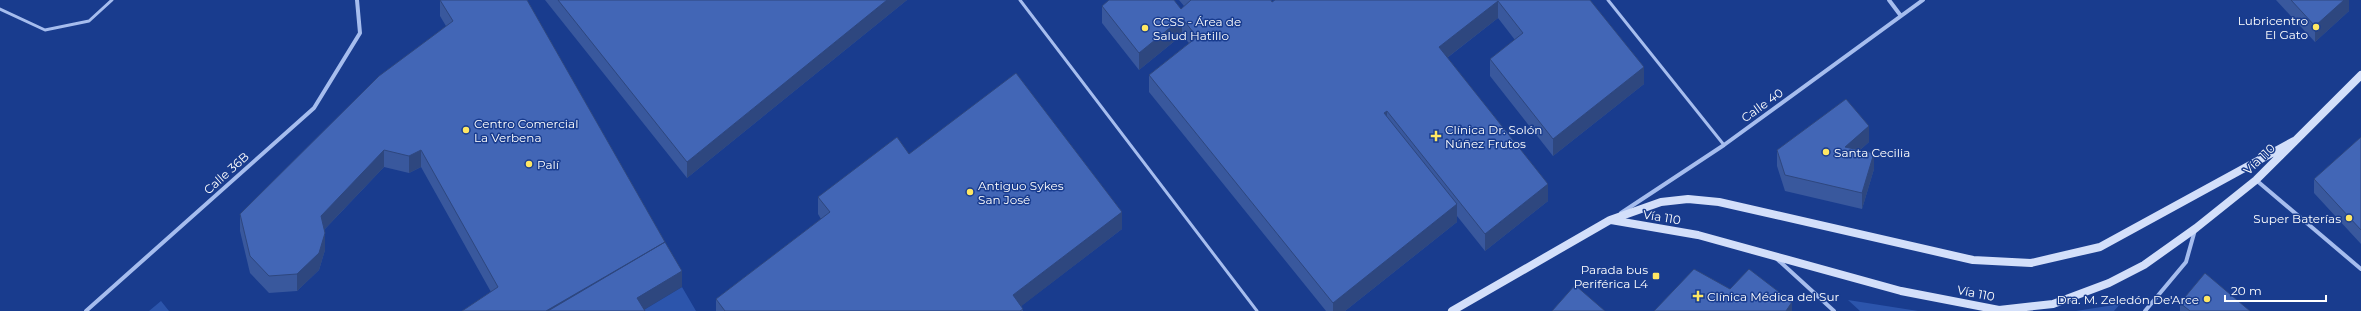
<svg xmlns="http://www.w3.org/2000/svg" width="2361" height="311" viewBox="0 0 2361 311" font-family="Montserrat,sans-serif">
  <style>
    .green { fill: #2c55ac }
    .lines { fill: none; stroke-linecap: round; stroke-linejoin: round }
    .service { stroke: #a6bdee; stroke-width: 3 }
    .minor { stroke: #a6bdee; stroke-width: 4 }
    .secondary { stroke: #d3dffa; stroke-width: 8 }
    .wall { fill: #39589d }
    .shaded-wall { fill: #2e477f }
    .building { fill: #4266b6; stroke: #2e477f }
    .poi-dot { fill: #ffe763; stroke: #193c8e; stroke-width: 1.5 }
    .labels { text-anchor: middle; dominant-baseline: central; stroke-width: 3; stroke-linejoin: round; paint-order: stroke }
    .poi-label { font-size: 12px; fill: #fff; stroke: #193c8e; text-anchor: start }
    .street-label { font-size: 12px; fill: #fff; stroke: #193c8e }
  </style>
  <rect width="100%" height="100%" fill="#193c8e"/>
  <path class="green" d="M682 287 696 311H642Z
    M1848 300 1918 311H1860Z
    M161 301 169 311H149Z
    M2120 304 2114 311H2076Z"/>
  <g class="lines">
    <path class="service" d="M1020 0 1257 311
      M1608 0 1724 145
      M0 9 45 30 89 21 112 0"/>
    <path class="minor" d="M1889 0 1901 16
      M2256 180 2361 269
      M1621 213 1724 145 1923 0
      M1777 259 1834 311
      M86 311 314 108 360 33 357 0
      M2145 311 2186 262 2195 230"/>
    <path class="secondary" d="M1611 220 1698 235 1901 291 1999 310 2053 304 2109 283 2144 265 2196 228 2256 180 2361 75
      M1452 311 1610 220 1661 202 1688 199 1719 202 1973 260 2031 263 2100 247 2294 141"/>
  </g>
  <path class="wall" d="M440 0H527L665 242 682 287 491 292 421 167 409 173 384 167 324 230 325 250 319 270 297 291 269 293 250 273 240 231V214L446 26 440 16Z
    M545 0H907L687 178Z
    M1179 0H1271L1272 2 1590 0 1644 84 1553 156 1490 76V59L1515 40 1498 18 1447 58 1548 201 1485 251 1457 216V222L1345 311H1326L1149 92V75L1189 43 1182 35 1139 70 1102 23V6L1181 9 1184 6Z
    M2276 0H2349V11L2315 42Z
    M2361 137V244L2314 193V179Z
    M1869 142 1860 150 1874 169 1862 209 1785 191 1777 166V150Z
    M909 154 1122 229 1021 306 1023 311H716V299L821 219 818 214V197Z
    M2180 303 2250 311H2180Z"/>
  <path class="shaded-wall" d="M887 0H907L687 178V162Z
    M2344 0H2349V11L2315 42V26Z
    M1498 1V18L1439 64V47Z
    M1182 18V35L1139 70V53Z
    M1644 67V84L1553 156V139Z
    M1387 111V128L1384 113Z
    M1869 126V142L1845 163V147Z
    M384 150V167L321 233V216Z
    M421 150V167L409 173V156Z
    M1874 153V169L1862 209V193Z
    M1548 184V201L1485 251V234Z
    M1457 204V222L1345 311H1333V303Z
    M1122 212V229L1015 311 1013 295Z
    M325 233V250L319 270 297 291V274Z
    M665 242V259L576 311H546Z
    M682 271V287L642 311 637 298Z
    M1792 302V311H1786Z"/>
  <path class="building" d="M440 0H527L665 242 546 311H462L498 287 421 150 409 156 384 150 321 216 325 233 319 253 297 274 269 276 250 256 240 214 379 76 453 21Z
    M558 0H887L687 162Z
    M1109 0H1174L1181 9 1191 0H1271L1272 2 1275 0H1590L1644 67 1553 139 1490 59 1523 33 1498 1 1439 47 1548 184 1485 234 1387 111 1384 113 1457 204 1333 303 1149 75 1197 37 1182 18 1139 53 1102 6Z
    M2291 0H2344L2315 26Z
    M1016 73 1122 212 1013 295 1023 309 1020 311H725L716 299 830 212 818 197 897 137 909 154Z
    M1846 99 1869 126 1845 147 1874 153 1862 193 1785 175 1777 150Z
    M2361 137V230L2314 179Z
    M665 242 682 271 637 298 645 311H548Z
    M1694 269 1730 289 1749 269 1792 302 1786 311H1654Z
    M2205 273 2250 311H2190L2180 303Z
    M1575 285 1605 311H1552Z"/>
  <g class="poi-dot">
    <circle cx="2316" cy="27" r="4"/>
    <circle cx="1145" cy="28" r="4"/>
    <circle cx="466" cy="130" r="4"/>
    <path d="M1434 130h4v4h4v4h-4v4h-4v-4h-4v-4h4z"/>
    <circle cx="1826" cy="152" r="4"/>
    <circle cx="529" cy="164" r="4"/>
    <circle cx="970" cy="192" r="4"/>
    <circle cx="2349" cy="218" r="4"/>
    <rect x="1652" y="272" width="8" height="8" rx="2"/>
    <path d="M1696 290h4v4h4v4h-4v4h-4v-4h-4v-4h4z"/>
    <circle cx="2207" cy="299" r="4"/>
  </g>
  <g class="labels">
    <g class="poi-label">
      <text x="2308" y="20" text-anchor="end">Lubricentro<tspan x="2308" dy="14">El Gato</tspan></text>
      <text x="1153" y="21">CCSS - Área de<tspan x="1153" dy="14">Salud Hatillo</tspan></text>
      <text x="474" y="123">Centro Comercial<tspan x="474" dy="14">La Verbena</tspan></text>
      <text x="1445" y="129">Clínica Dr. Solón<tspan x="1445" dy="14">Núñez Frutos</tspan></text>
      <text x="1834" y="152">Santa Cecilia</text>
      <text x="537" y="164">Palí</text>
      <text x="978" y="185">Antiguo Sykes<tspan x="978" dy="14">San José</tspan></text>
      <text x="2341" y="218" text-anchor="end">Super Baterías</text>
      <text x="1648" y="269" text-anchor="end">Parada bus<tspan x="1648" dy="14">Periférica L4</tspan></text>
      <text x="1707" y="296">Clínica Médica del Sur</text>
      <text x="2199" y="299" text-anchor="end">Dra. M. Zeledón De'Arce</text>
    </g>
    <g class="street-label">
      <text transform="translate(1762 105) rotate(-36)">Calle 40</text>
      <text transform="translate(2259 159) rotate(-44)">Vía 110</text>
      <text transform="translate(226 173) rotate(-42)">Calle 36B</text>
      <text transform="translate(1662 217) rotate(9)">Vía 110</text>
      <text transform="translate(1976 293) rotate(11)">Vía 110</text>
    </g>
  </g>
  <path d="M2225 295v6h101v-6" fill="none" stroke="#ffffff" stroke-width="2"/>
  <text x="2231" y="295" font-size="12" fill="#ffffff" stroke="#193c8e" stroke-width="3" paint-order="stroke">20 m</text>
</svg>
